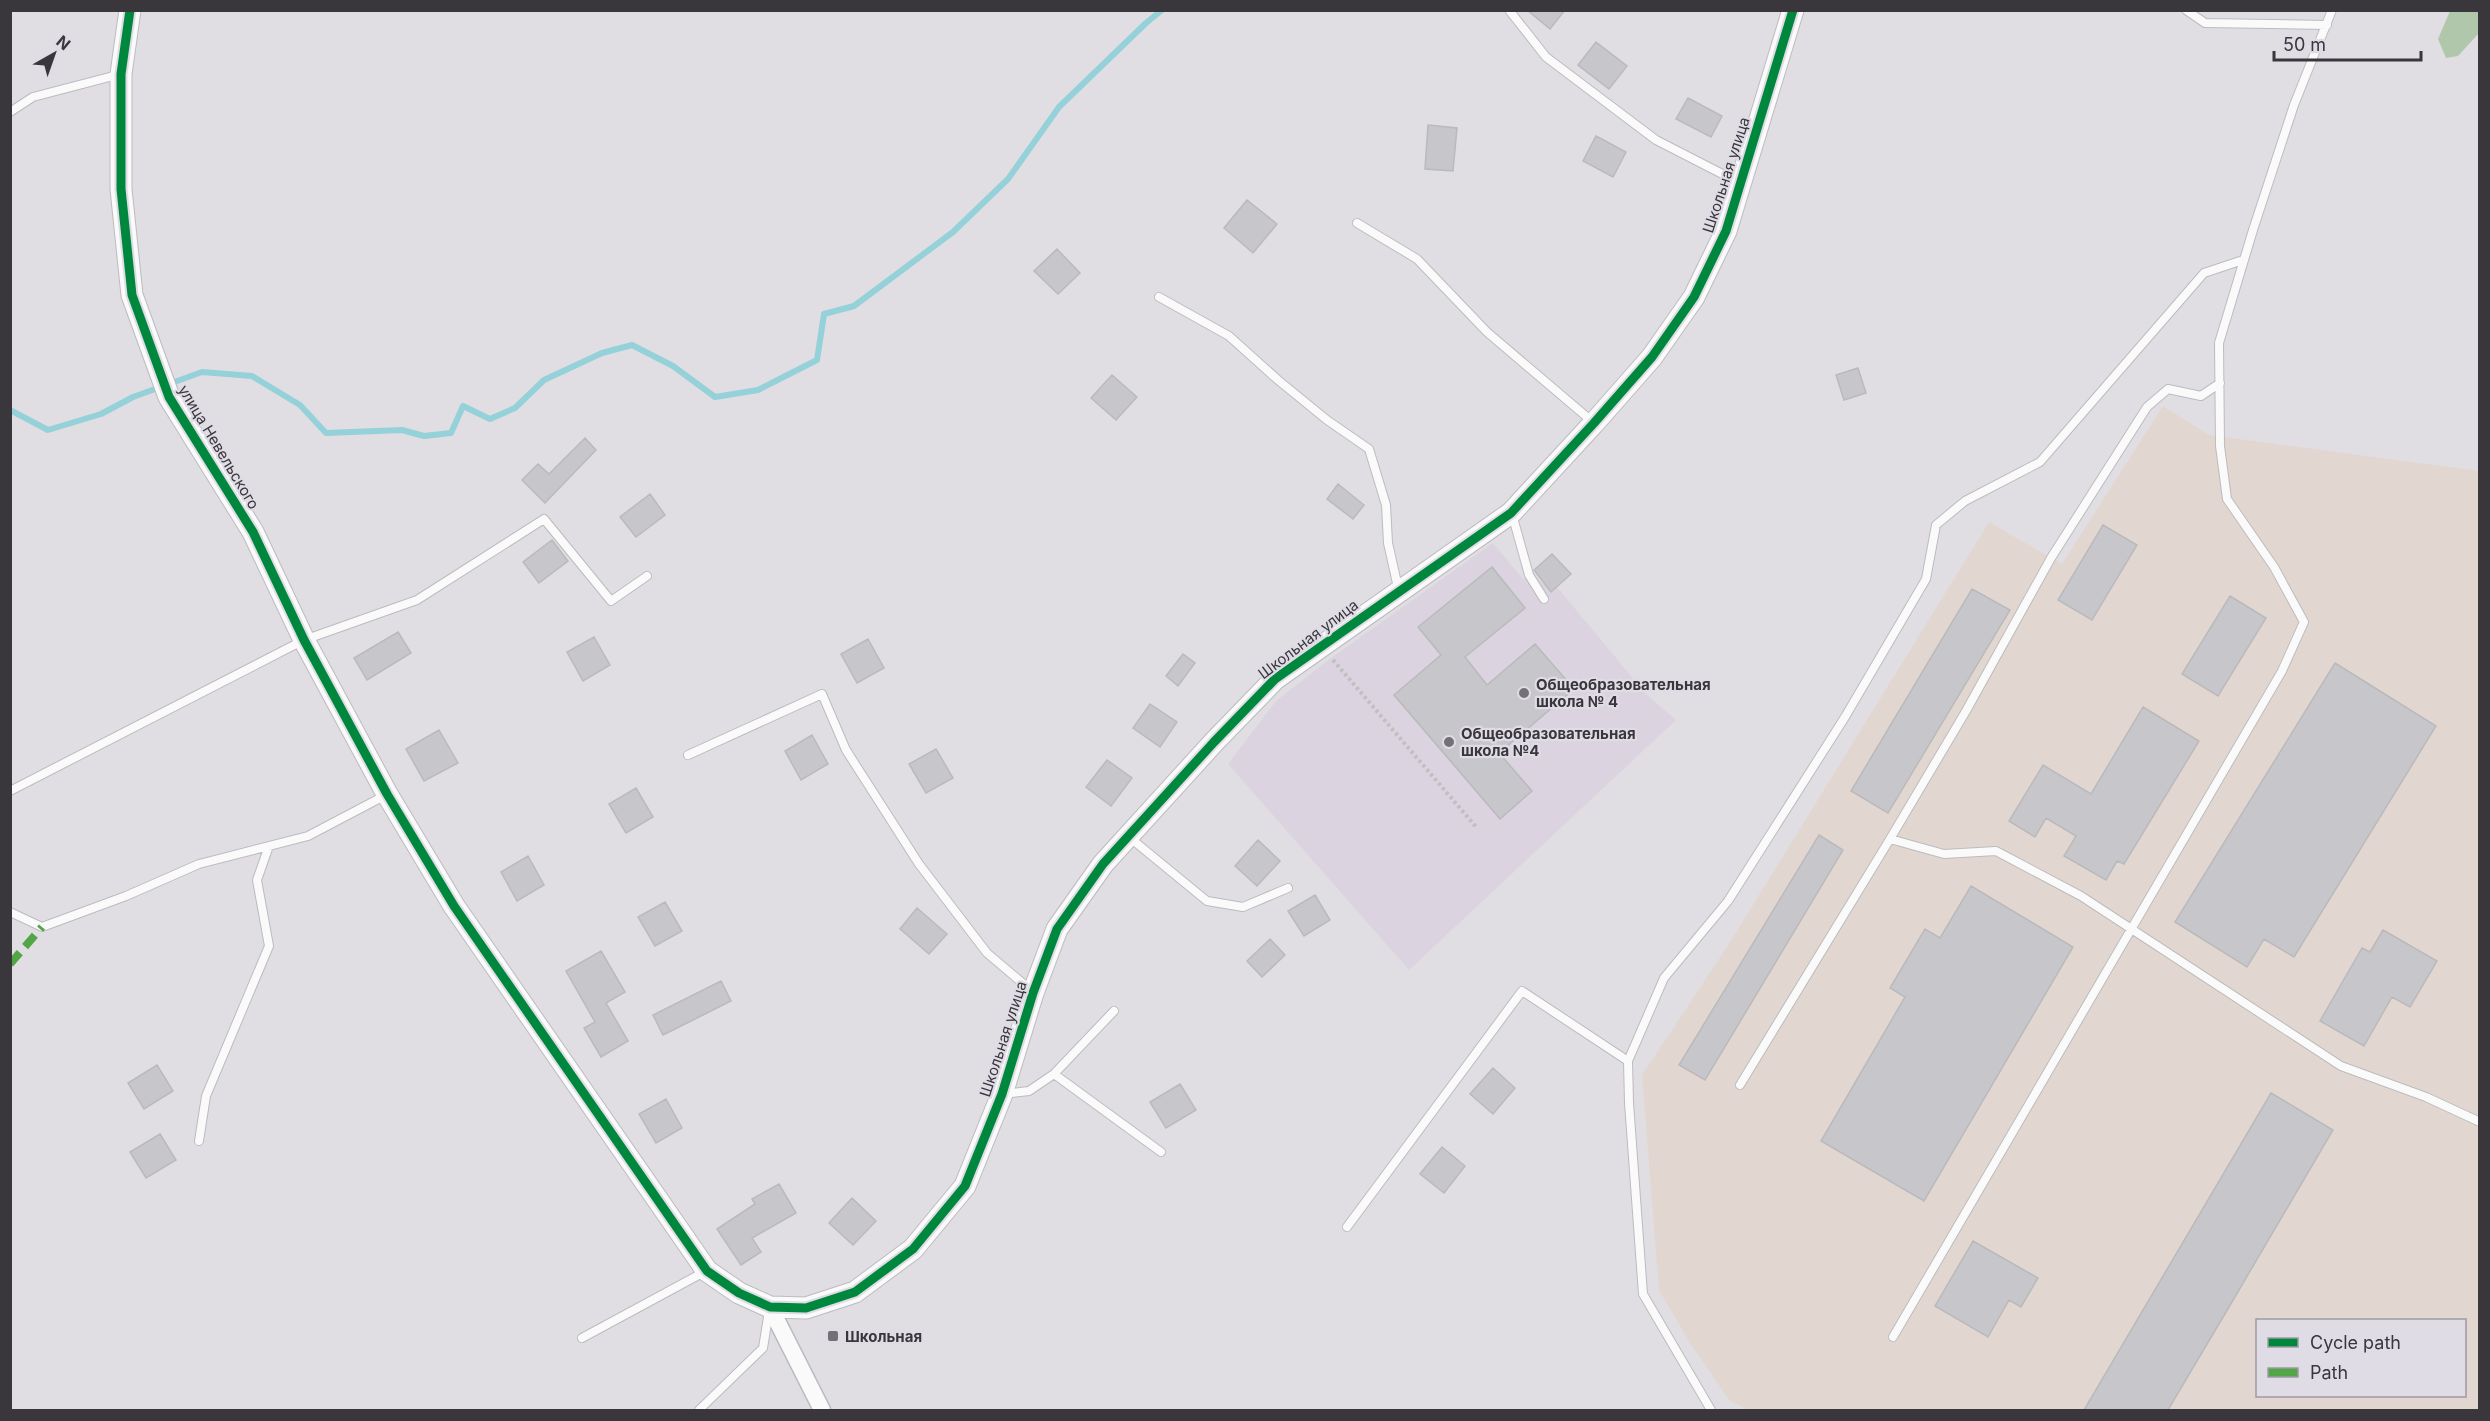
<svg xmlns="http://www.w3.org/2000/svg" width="2490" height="1421" viewBox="0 0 2490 1421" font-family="Inter,sans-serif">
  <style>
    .industrial { fill: #e2d7d0; fill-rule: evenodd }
    .education { fill: #dbd3df }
    .forest { fill: #b1c7ac }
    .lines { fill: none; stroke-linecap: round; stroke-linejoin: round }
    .stream { stroke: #94d1d8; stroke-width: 6 }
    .building { fill: #c7c6ca; stroke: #bab9bc; stroke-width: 1.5 }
    .service-casing { stroke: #bcbbbe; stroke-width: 10 }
    .minor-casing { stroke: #bcbbbe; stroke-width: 19 }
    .tertiary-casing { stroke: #bcbbbe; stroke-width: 23 }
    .path { stroke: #c0c0c1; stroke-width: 4; stroke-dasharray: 3 3; stroke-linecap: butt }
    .service { stroke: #fafafb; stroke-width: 8 }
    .minor { stroke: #fafafb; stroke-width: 16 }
    .tertiary { stroke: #fafafb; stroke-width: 21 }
    .quiet { stroke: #53a645; stroke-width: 8; stroke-dasharray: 15 8; stroke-linecap: butt }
    .cycleway-casing { stroke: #e0dce5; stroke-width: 13 }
    .cycleway { stroke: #00873e; stroke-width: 9 }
    .poi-dot { fill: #737176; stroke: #e0dce5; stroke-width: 2 }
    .labels { text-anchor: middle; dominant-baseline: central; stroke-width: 4.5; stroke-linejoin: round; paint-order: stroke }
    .street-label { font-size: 15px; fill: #39373b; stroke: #e0dce5 }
    .poi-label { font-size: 15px; font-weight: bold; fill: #39373b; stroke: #e0dce5; text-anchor: start }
  </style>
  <rect width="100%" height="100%" fill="#e0dee3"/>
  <path class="industrial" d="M2163 406 2209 435 2479 471V1410H1747L1729 1400 1690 1343 1659 1290 1642 1075 1727 947 1989 522 2062 564ZM2258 1320H2464V1396H2258Z"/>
  <path class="education" d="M1493 543 1524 580 1532 572 1551 592 1557 587 1646 694 1676 720 1409 970 1228 764 1276 701 1331 658Z"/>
  <path class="forest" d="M2450 11H2479V33L2458 56 2446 58 2438 39Z"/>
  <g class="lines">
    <path class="stream" d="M10 410 48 430 101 414 133 397 202 372 252 376 300 405 326 433 402 430 424 436 451 433 463 406 490 419 515 408 544 380 602 353 632 345 673 366 715 397 758 390 817 360 824 314 854 306 953 232 1008 179 1059 107 1146 23 1162 10"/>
  </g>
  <path class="building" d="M1527 10H1565L1550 29Z
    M1596 42 1627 66 1609 89 1578 65Z
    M1688 98 1722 116 1711 137 1676 119Z
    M1428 125 1457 128 1453 171 1425 169Z
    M1596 136 1626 152 1613 177 1583 161Z
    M1247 200 1277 224 1253 253 1224 228Z
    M1057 249 1080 273 1058 294 1034 271Z
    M1858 368 1866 393 1844 400 1836 375Z
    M1112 375 1137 397 1116 420 1091 398Z
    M585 438 596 450 545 503 522 480 538 464 549 474Z
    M1338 484 1364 505 1353 519 1327 499Z
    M650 494 665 515 636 537 620 517Z
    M2103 525 2137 545 2092 620 2058 600Z
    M552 540 568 561 539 583 523 562Z
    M1552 554 1571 574 1551 592 1534 570Z
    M1492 567 1525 608 1465 657 1487 685 1535 644 1574 689 1499 753 1532 791 1500 819 1394 695 1441 655 1418 627Z
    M1972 589 2010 610 1888 813 1851 791Z
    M2230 596 2266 618 2218 696 2182 674Z
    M398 632 411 653 367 680 354 658Z
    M594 637 610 665 583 681 567 652Z
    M868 639 884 668 857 683 841 654Z
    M1183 654 1195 663 1178 686 1166 676Z
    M2335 663 2436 726 2294 957 2264 939 2247 967 2175 922Z
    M1150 704 1177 722 1160 747 1133 728Z
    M2143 707 2199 741 2124 864 2117 861 2106 880 2064 856 2076 836 2046 818 2035 837 2009 821 2043 765 2091 794Z
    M439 730 458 763 424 781 406 749Z
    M812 735 828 764 801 780 785 751Z
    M936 749 953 778 926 793 909 764Z
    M1107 760 1132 778 1111 806 1086 787Z
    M636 788 653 817 626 833 609 804Z
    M1819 835 1843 850 1705 1080 1679 1065Z
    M1258 840 1280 861 1257 886 1235 866Z
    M528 856 544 885 517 901 501 872Z
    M1971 886 2073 947 1924 1201 1821 1141 1905 997 1890 988 1925 929 1940 938Z
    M1315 895 1330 920 1304 936 1288 911Z
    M665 902 682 931 655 946 638 917Z
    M917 908 947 934 929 954 900 929Z
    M2383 930 2437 961 2410 1007 2392 997 2364 1046 2320 1021 2362 948 2370 952Z
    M1270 939 1285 955 1262 977 1247 961Z
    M601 951 625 992 606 1003 628 1041 601 1057 584 1028 595 1022 566 971Z
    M721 981 731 1001 663 1035 653 1015Z
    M157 1065 173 1091 144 1109 128 1083Z
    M1493 1068 1515 1088 1493 1114 1470 1094Z
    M1180 1084 1196 1110 1166 1128 1150 1102Z
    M2271 1093 2333 1130 2229 1307 2168 1410H2084Z
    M666 1099 682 1128 656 1143 639 1114Z
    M160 1134 176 1160 146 1178 130 1152Z
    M1442 1147 1465 1166 1444 1193 1420 1174Z
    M779 1184 796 1213 752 1238 761 1252 741 1265 717 1229 755 1204 752 1199Z
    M852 1198 876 1221 853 1245 829 1223Z
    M1973 1241 2038 1278 2021 1307 2009 1300 1988 1337 1935 1306Z"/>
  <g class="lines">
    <g class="service-casing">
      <path id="service" d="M1509 10 1546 57 1656 140 1740 183
        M2186 10 2205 23 2327 25
        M10 112 33 97 121 74
        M1357 223 1417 259 1487 332 1594 423
        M1159 297 1229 336 1278 380 1327 420 1369 449 1386 505 1388 543 1399 592
        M1512 514 1529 575 1544 599
        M688 755 822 694 846 750 919 864 987 953 1033 992
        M10 791 304 640 417 600 544 519 611 601 647 576
        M1129 837 1207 901 1243 907 1288 888
        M1890 839 1966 711 2051 558 2147 407 2168 389 2201 396 2220 383
        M10 912 42 927 126 896 199 864 308 836 386 795
        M1054 1074 1114 1011
        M1740 1085 1890 839 1944 854 1996 851 2081 896 2341 1066 2426 1097 2480 1122
        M1003 1094 1029 1091 1054 1074 1161 1152
        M199 1141 206 1096 269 946 257 880 269 846
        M1347 1227 1522 991 1628 1061
        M1893 1337 2282 671 2304 622 2274 567 2227 499 2220 446 2219 343 2253 230 2294 105 2332 10
        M582 1338 706 1271
        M699 1410 763 1348 769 1311
        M1711 1410 1643 1294 1629 1103 1628 1061 1664 978 1728 901 1845 717 1926 579 1936 525 1965 501 2040 462 2204 273 2243 260"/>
    </g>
    <g class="minor-casing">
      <path id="minor" d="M770 1307 822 1410"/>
    </g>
    <g class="tertiary-casing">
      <path id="tertiary" d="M130 10 121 74V189L132 295 169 397 253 532 304 640 387 794 454 906 707 1271 739 1293 770 1307 806 1308 855 1292 913 1249 965 1186 1002 1094 1033 993 1057 929 1103 864 1214 742 1275 679 1511 513 1594 423 1652 357 1694 297 1726 231 1793 10"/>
    </g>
    <path class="path" d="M1333 660 1477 828"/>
    <use href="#service" class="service"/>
    <use href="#minor" class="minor"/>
    <use href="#tertiary" class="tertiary"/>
    <path class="quiet" d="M10 964 42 927"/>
    <g class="cycleway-casing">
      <path id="cycleway" d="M130 10 121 74V189L132 295 169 397 253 532 304 640 387 794 454 906 707 1271 739 1293 770 1307 806 1308 855 1292 913 1249 965 1186 1002 1094 1033 993 1057 929 1103 864 1214 742 1275 679 1511 513 1594 423 1652 357 1694 297 1726 231 1793 10"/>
    </g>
    <use href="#cycleway" class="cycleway"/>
  </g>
  <g class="poi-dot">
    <circle cx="1524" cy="693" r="6"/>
    <circle cx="1449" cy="742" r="6"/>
    <rect x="827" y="1330" width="12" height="12" rx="3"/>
  </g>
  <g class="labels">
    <g class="street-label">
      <text transform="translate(1726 175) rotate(-72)">Школьная улица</text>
      <text transform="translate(219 447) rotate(59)">улица Невельского</text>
      <text transform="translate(1308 639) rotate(-37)">Школьная улица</text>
      <text transform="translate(1003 1039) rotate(-72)">Школьная улица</text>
    </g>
    <g class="poi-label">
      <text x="1536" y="684">Общеобразовательная<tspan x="1536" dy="17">школа № 4</tspan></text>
      <text x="1461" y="733">Общеобразовательная<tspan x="1461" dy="17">школа №4</tspan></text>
      <text x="845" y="1336">Школьная</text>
    </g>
  </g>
  <rect width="2490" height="1421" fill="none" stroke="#39373b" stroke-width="24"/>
  <rect x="2256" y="1319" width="210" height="78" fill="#e0dce5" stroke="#9d9aa1" stroke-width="1.5"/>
  <rect x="2268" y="1338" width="30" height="9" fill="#00873e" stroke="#9d9aa1" stroke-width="1.5"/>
  <text x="2310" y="1349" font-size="18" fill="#39373b">Cycle path</text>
  <rect x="2268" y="1368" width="30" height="9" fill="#53a645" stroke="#9d9aa1" stroke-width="1.5"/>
  <text x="2310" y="1379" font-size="18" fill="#39373b">Path</text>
  <g transform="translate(54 54) rotate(40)" stroke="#e0dce5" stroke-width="4.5" paint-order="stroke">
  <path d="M0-4.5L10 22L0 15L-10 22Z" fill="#39373b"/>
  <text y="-9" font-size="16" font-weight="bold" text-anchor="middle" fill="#39373b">N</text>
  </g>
  <path d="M2274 51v9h147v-9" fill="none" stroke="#39373b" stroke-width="3"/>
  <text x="2283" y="51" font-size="18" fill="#39373b" stroke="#e0dce5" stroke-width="4.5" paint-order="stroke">50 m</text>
</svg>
